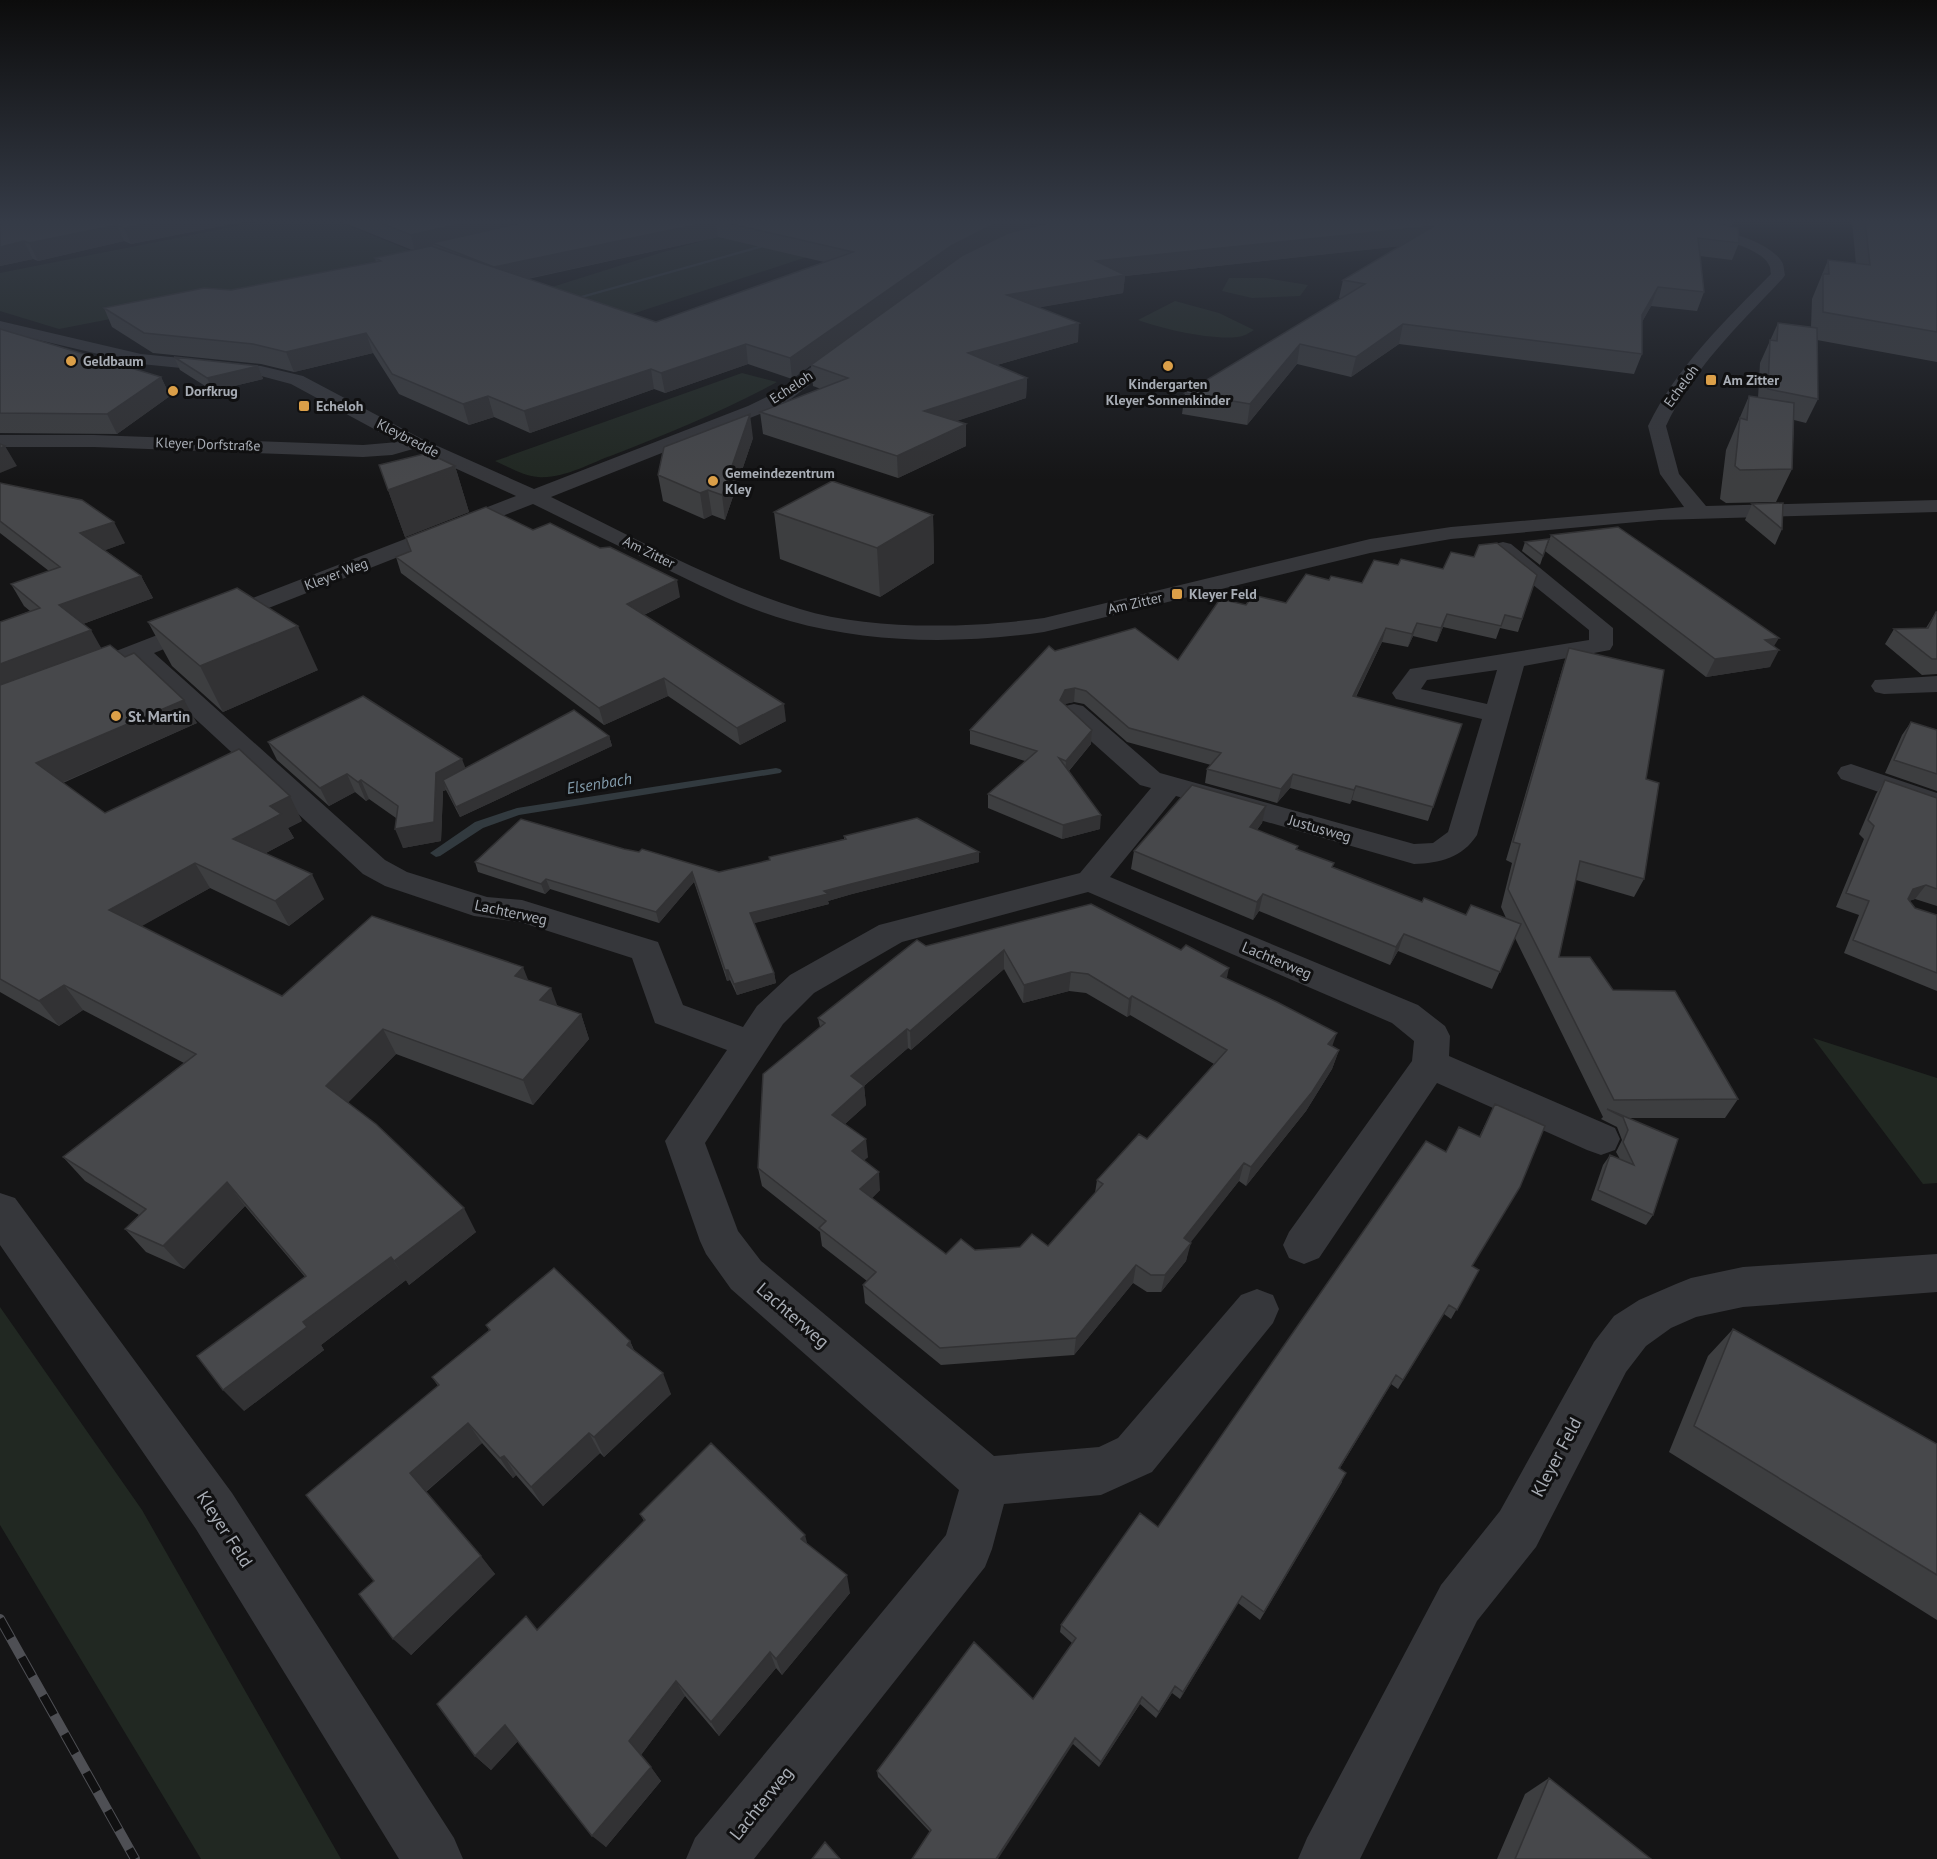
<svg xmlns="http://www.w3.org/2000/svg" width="1937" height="1859" viewBox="0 0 1937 1859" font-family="'PT Sans',sans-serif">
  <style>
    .green { fill: #212822 }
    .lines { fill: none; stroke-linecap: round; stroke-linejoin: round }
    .stream { fill: #323a3f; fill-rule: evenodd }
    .minor { fill: #36373b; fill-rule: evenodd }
    .rail-casing { stroke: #4e4f54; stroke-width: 10 }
    .rail { stroke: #101011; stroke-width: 8; stroke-dasharray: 22; stroke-linecap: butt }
    .wall { fill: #3d3e40; fill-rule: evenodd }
    .shaded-wall { fill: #323234 }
    .building { fill: #47484b; stroke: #323234; stroke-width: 1.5; fill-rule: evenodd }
    .poi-dot { fill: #db9f48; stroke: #101011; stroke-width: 2 }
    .labels { text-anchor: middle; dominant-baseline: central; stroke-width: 6; stroke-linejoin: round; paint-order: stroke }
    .far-poi-label { font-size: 14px; font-weight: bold; fill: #a8adb5; stroke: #101011; text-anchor: start }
    .far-street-label { font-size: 14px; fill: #a8adb5; stroke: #101011 }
    .poi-label { font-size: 15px; font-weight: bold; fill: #a8adb5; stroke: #101011; text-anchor: start }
    .street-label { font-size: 15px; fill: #a8adb5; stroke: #101011 }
    .water-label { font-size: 16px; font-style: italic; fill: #839cac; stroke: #101011 }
    .near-street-label { font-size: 18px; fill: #a8adb5; stroke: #101011 }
  </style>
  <rect width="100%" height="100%" fill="#151516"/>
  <path class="green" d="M262 221H337L416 253 321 278 59 329 0 311V273Z
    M772 221 859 240 476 365 533 293 660 253Z
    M1229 278H1266L1308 285 1300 296 1252 298 1222 291Z
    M1175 301 1219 313 1254 330C1249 333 1243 337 1237 337 1211 340 1162 329 1138 320Z
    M742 373 777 382C724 411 669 433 613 455 590 463 564 479 538 477 523 476 509 467 495 461Z
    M1813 1038 1937 1078V1183L1923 1184Z
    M0 1307 142 1510 341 1859H201L0 1525Z"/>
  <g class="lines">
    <path class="stream" d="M773 242 778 243 568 302 563 301Z
      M776 768 780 769 782 771 780 773 519 815 483 828 440 856 436 857 430 853 475 822 517 808Z"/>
    <path class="minor" d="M1647 221C1679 221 1764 232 1782 262 1784 265 1784 271 1785 275L1783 278C1740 324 1693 368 1666 426L1679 474 1706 506 1937 500V512L1659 520 1451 539 1370 553 1044 632C961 644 872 644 790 621 746 609 705 588 664 568 620 547 576 525 533 504L154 653 385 860 407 872 487 897 522 900 658 942 683 1005 743 1027 757 1006 790 975 879 925 1080 873 1151 788 1140 785 1065 718 1061 712 1065 706 1074 704 1083 706 1160 773 1414 844 1433 843 1448 832 1482 719 1396 699 1392 693 1410 669 1589 640V630L1495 554 1492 549 1495 544 1503 542 1511 544 1613 628V645L1610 650 1524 666 1477 835C1462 858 1440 863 1414 864L1176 796 1110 877 1418 1005 1445 1026 1450 1036 1449 1056 1615 1128 1620 1139 1615 1150 1601 1155 1587 1150 1437 1083 1319 1258 1304 1264 1289 1258 1283 1245 1289 1232 1412 1061 1414 1041 1392 1023 1088 892 902 942 814 993 783 1024 705 1143 738 1231 761 1261 994 1456 1099 1447 1118 1438 1241 1295 1257 1289 1273 1295 1279 1309 1273 1323 1152 1472 1101 1495 1004 1504 992 1549 985 1567 754 1859H686L695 1838 946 1535 959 1490 731 1289 706 1254 700 1241 665 1141 727 1050 655 1023 632 958 520 922 474 916 385 886 363 874 134 662 0 713V696L516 496 413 449 392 455 363 457 94 447H0V435H94L363 445 398 442 291 384 261 376 141 364 0 331V321L141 354 261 366 303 376 422 439 534 489 748 406 779 391 841 345H853L855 348 853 351 791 399 760 414 551 497C632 536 713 582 800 609 871 631 971 628 1044 618L1370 539 1451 527 1684 507 1660 474 1648 426C1677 366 1725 321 1771 274 1770 271 1771 268 1769 265 1757 240 1674 230 1648 224ZM1497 670 1487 704 1421 689 1427 680Z
      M1937 676V692L1884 694 1875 692 1871 686 1875 680Z
      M1851 764 1937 793V812L1841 779 1837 773 1841 767Z
      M0 1193 15 1198 232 1493 454 1838 463 1859H399L196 1529 0 1245Z
      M1937 1254V1292L1743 1307 1696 1317 1671 1328 1646 1346 1626 1372 1536 1547 1477 1621 1360 1859H1298L1307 1838 1441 1585 1500 1511 1594 1342 1614 1316 1639 1300 1676 1284 1691 1278 1743 1267Z"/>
    <g class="rail-casing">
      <path id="rail" d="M0 1619 135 1859"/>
    </g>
    <use href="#rail" class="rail"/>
  </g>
  <path class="wall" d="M0 221H246L131 244 124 241 38 261 33 259 0 266Z
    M340 221H1420L1427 224 1432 221H1734L1732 226 1739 243 1732 260 1700 256 1704 292 1697 311 1651 306 1642 322V354L1634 374 1399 344 1351 377 1297 364 1247 425 1182 414 1185 393 1342 299 1339 298 1343 280 1400 246 1125 276 1123 293 1040 307 1078 342 997 365 1027 378 1026 398 956 421 966 424V446L898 478 763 434 760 412 821 389 813 386 811 365 956 260 951 263 792 379 748 364 665 393 654 389 530 433 494 417 469 425 399 394 373 353 294 372 261 364 153 353 112 327 104 308 231 290 376 262 375 258 412 250ZM718 237 824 262 656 322 528 279Z
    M1852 221H1937V362L1817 340 1818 399 1806 423 1794 420 1792 469 1776 502 1726 503 1720 499 1726 450 1749 396 1758 398 1760 363 1778 323 1811 327 1812 299 1828 260 1856 264Z
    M0 329 161 377 170 396 117 434 0 433Z
    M174 357 258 366 263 379 213 391 180 370Z
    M753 438 725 520 712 515 704 519 663 501 658 475Z
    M379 465 455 466 469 512 405 537Z
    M0 483 125 543 105 550 141 576 153 598 83 624 101 648 197 723 63 783 105 813 302 821 288 828 294 838 266 853 324 899 289 926 210 888 141 926 282 996 528 980 558 1006 581 1014 589 1039 533 1105 396 1054 348 1102 476 1232 409 1285 406 1280 321 1345 324 1350 244 1411 305 1277 245 1206 184 1269 146 1252 125 1229 139 1215 85 1181 63 1157 184 1063 83 1010 59 1026 0 992V622L30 611 24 606 11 584 49 571 0 533Z
    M1752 504 1782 529 1775 545 1745 520Z
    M774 512 933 515 934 563 880 597 780 559Z
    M533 530 680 597 644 615 786 721 740 745 668 696 604 725 401 573 396 557 410 551 406 538Z
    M1551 535 1774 646 1770 667 1706 677 1545 551Z
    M1549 539 1540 565 1522 551 1525 542Z
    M1398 565 1537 575 1518 632 1500 628 1496 639 1443 627 1437 642 1413 636 1408 647 1382 642 1356 697 1462 724 1428 821 1352 800 1350 804 1290 788 1277 803 1205 783 1207 769 1211 765 1127 742 1084 704 1074 702 1064 704 1092 730 1091 744 1069 771 1100 829 1062 839 988 808V794L1025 761 970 744V730L1055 651 1178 660 1246 605 1286 603 1329 580 1362 583Z
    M1936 612H1937V674L1922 675 1885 644 1894 629 1926 628Z
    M148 622 318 670 223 712 172 666Z
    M1569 648 1646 779 1644 879 1634 897 1576 880 1559 957 1613 990 1738 1099 1725 1118H1628L1653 1215 1646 1225 1591 1200 1603 1165 1610 1155 1620 1159 1616 1152 1622 1140 1617 1127 1601 1119 1603 1117 1515 938 1492 989 1398 951 1390 965 1259 911 1253 920 1131 869 1134 851 1266 806 1262 823 1257 830 1298 846 1297 850 1333 867 1422 902 1466 915 1506 918 1501 907 1512 863 1506 860 1563 666Z
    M1911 722 1937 730V791L1885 773 1902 735Z
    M609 736 612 746 460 817 446 790 443 791 441 841 403 848 396 818 369 799 366 801 355 792 329 806 277 760 268 742 466 768Z
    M1885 780 1937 798V906L1915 899 1909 901 1915 908 1937 915V991L1844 953 1859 915 1836 907 1864 839 1859 834 1876 794Z
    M844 836 979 862 852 894 828 901 829 904 754 923 774 973 776 983 737 995 730 980 727 981 694 882 659 923 550 889 545 894 478 872 475 862 624 849 719 872 770 860 769 857 844 839Z
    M1091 904 1226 978 1339 1050 1332 1069 1306 1111 1246 1186 1239 1181 1190 1242 1186 1261 1161 1292H1147L1133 1283 1074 1355 941 1365 865 1303 863 1285 867 1281 822 1246 820 1232 762 1186 758 1168 820 1027 818 1018 926 946ZM1004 969 1023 1003 1069 991 1086 993 1127 1017 1130 1015 1214 1064 1147 1139 1097 1180 1095 1193 1048 1246 975 1250 946 1254 872 1198 880 1190 864 1160 868 1157 845 1124 866 1105 864 1086 908 1048 911 1050Z
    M1495 1104 1520 1187 1472 1266 1479 1270 1451 1319 1444 1314 1398 1389 1391 1384 1340 1468 1342 1482 1260 1620 1238 1603 1180 1699 1172 1693 1156 1718 1140 1704 1099 1767 1073 1744 930 1832 878 1777 877 1771 1033 1699 1072 1643 1060 1632 1061 1625 1158 1527 1446 1152 1479 1137Z
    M486 1325 630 1341 634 1350 671 1394 604 1457 600 1453 543 1506 516 1475 513 1478 482 1443 426 1492 495 1574 411 1655 374 1581 438 1386 432 1377 489 1330Z
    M1733 1329 1937 1444V1620L1669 1452 1708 1356Z
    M640 1514 807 1544 850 1593 782 1675 776 1668 719 1736 685 1696 641 1755 661 1781 606 1847 518 1741 491 1770 475 1756 537 1630 644 1521Z
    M1549 1778 1651 1859H1497L1525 1794Z"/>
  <path class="shaded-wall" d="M157 221H246L131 244 124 228Z
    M472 221H549L432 243 434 248 415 252 411 235Z
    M716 221 718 237 498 285 494 267Z
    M1005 221H1068L996 240 951 263 792 379 790 358 951 246 996 223Z
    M117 225 124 241 38 261 29 243Z
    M1434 226 1430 243 1125 276 1123 293 1007 313V295L1096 261Z
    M24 241 33 259 0 266V247Z
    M1658 287 1651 306 1635 334 1642 315Z
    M1079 323 1078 342 968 373V353Z
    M1403 324 1399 344 1351 377 1356 357Z
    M366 333 373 353 294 372 286 352Z
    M746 344 748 364 665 393 661 373Z
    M1300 344 1297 364 1247 425 1250 404Z
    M258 366 263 379 213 391 207 378Z
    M651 369 654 389 530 433 524 411Z
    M161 377 170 396 117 434 107 414Z
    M1027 378 1026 398 924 432V411Z
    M488 396 494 417 469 425 463 404Z
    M750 414 753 438 725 520 722 495Z
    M966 424V446L898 478 897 456Z
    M5 446 17 466 0 473V448Z
    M455 466 469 512 405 537 388 490Z
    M708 490 712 515 704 519 700 493Z
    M933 515 934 563 880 597 877 548Z
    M114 522 125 543 92 555 80 533Z
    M141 576 153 598 72 628 59 605Z
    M677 580 680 597 631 621 627 604Z
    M1447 614 1443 627 1437 642 1441 628Z
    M1417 623 1413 636 1408 647 1412 634Z
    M298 626 318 670 223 712 200 666Z
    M1386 628 1382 642 1349 710 1353 696Z
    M91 630 104 653 0 694V664Z
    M1779 638 1771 651 1779 650 1770 667 1706 677 1715 659 1765 640Z
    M664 678 668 696 604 725 599 708Z
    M1075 688 1074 702 1065 704 1060 700 1065 690Z
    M184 700 197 723 52 787 36 763Z
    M784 704 786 721 740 745 737 728Z
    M1092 730 1091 744 1065 775 1066 761Z
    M609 736 612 746 460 817 456 807Z
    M462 759 469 777 443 780 446 790 443 791 441 841 403 848 395 829 436 773Z
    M347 774 355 792 329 806 320 788Z
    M1293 774 1290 788 1277 803 1281 789Z
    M361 780 369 799 366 801 358 782Z
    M1356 786 1352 800 1350 804 1354 790Z
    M290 796 302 821 288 828 294 838 247 863 233 839 270 806Z
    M1266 806 1262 823 1246 844 1250 827Z
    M1101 815 1100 829 1062 839 1063 825Z
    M979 852V862L852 894 828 901 829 904 751 924 750 913 851 884Z
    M195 863 210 888 126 935 109 910Z
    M692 872 694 882 659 923 656 912Z
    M312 874 324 899 289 926 275 901Z
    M546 879 550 889 545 894 541 884Z
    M1926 885 1915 899 1903 903 1913 889Z
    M1263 894 1259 911 1253 920 1257 902Z
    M1404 934 1398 951 1390 965 1396 947Z
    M1004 950V969L911 1050 910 1031Z
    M523 967 533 992 515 976Z
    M1229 968 1225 987 1221 976Z
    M725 970H728L730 980 727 981Z
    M1071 972 1069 991 1023 1003 1024 985Z
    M774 973 776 983 737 995 734 984Z
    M64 985 83 1010 59 1026 39 1001Z
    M551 988 560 1013 540 1000Z
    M1132 996 1130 1015 1127 1017 1129 999Z
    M581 1014 589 1039 533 1105 523 1080Z
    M383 1029 396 1054 341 1110 326 1086Z
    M907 1029 908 1048 853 1095 851 1076Z
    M1337 1033 1330 1052 1328 1044Z
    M1339 1050 1332 1069 1306 1111 1246 1186 1251 1167Z
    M864 1086 866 1105 834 1134 832 1115Z
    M866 1139 868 1157 854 1170 852 1151Z
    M1244 1163 1239 1181 1180 1256 1184 1238Z
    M879 1172 880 1190 862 1208 860 1189Z
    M227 1182 245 1206 184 1269 163 1246Z
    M464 1208 476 1232 409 1285 394 1261Z
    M1191 1243 1186 1261 1161 1292 1165 1275Z
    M391 1257 406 1280 321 1345 324 1350 244 1411 223 1390 303 1322Z
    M1136 1265 1133 1283 1074 1355 1076 1338Z
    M630 1341 639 1363 627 1345Z
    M663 1373 671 1394 604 1457 594 1437Z
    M1396 1375 1391 1384 1335 1476 1339 1468Z
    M468 1423 482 1443 425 1492 410 1473Z
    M589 1433 600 1453 543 1506 531 1487Z
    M504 1456 516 1475 513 1478 500 1458Z
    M805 1535 810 1554 801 1539Z
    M481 1556 495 1574 411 1655 393 1639Z
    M847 1575 850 1593 782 1675 776 1659Z
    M1242 1596 1238 1603 1180 1699 1183 1692Z
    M770 1652 776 1668 719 1736 711 1722Z
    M676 1681 685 1696 641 1755 629 1741Z
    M1175 1686 1172 1693 1156 1718 1159 1712Z
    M1142 1697 1140 1704 1099 1767 1101 1762Z
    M505 1725 520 1739 491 1770 475 1756Z
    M1075 1738 1073 1744 998 1859H996Z
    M651 1767 661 1781 606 1847 592 1836Z"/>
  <path class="building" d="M0 221H157L124 228 117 225 29 243 24 241 0 247Z
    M376 221H472L411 235Z
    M530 221H714L494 267 432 243Z
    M718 221H1005L996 223 951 246 790 358 746 344 661 373 651 369 524 411 488 396 463 404 392 374 366 333 286 352 253 344 144 333 104 308 204 288 231 290 381 261 375 258 431 246 656 322 853 252Z
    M1057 221H1420L1427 224 1432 221H1708L1738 228 1739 243 1698 238 1704 292 1658 287 1642 315V354L1403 324 1356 357 1300 344 1250 404 1185 393 1365 284 1343 280 1434 226 1096 261 1125 275 1007 295 1079 323 968 353 1027 378 924 411 966 424 897 456 760 412 848 378 811 365 963 255 1008 233Z
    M1865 221H1937V332L1823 312V274H1829L1828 260 1870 265Z
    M1778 323 1817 328 1818 399 1768 389 1770 340 1777 341Z
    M0 329 161 377 107 414 0 413Z
    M174 357 258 366 207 378Z
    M1749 396 1794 403 1792 469 1740 470 1735 466 1740 418 1747 420Z
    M750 414 722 495 708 490 700 493 658 475 664 447Z
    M0 444 5 446 0 448Z
    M428 453 455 466 388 490 379 465Z
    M832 481 933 515 877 548 774 512Z
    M0 483 82 500 114 522 80 533 141 576 59 605 91 630 0 664V622L40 608 11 584 60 567 0 521Z
    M1783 503 1782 529 1752 504Z
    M486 507 533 530 550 523 600 548 610 547 677 580 627 604 784 704 737 728 664 678 599 708 396 557 411 551 406 538Z
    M1618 527 1779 638 1765 640 1779 650 1715 659 1551 535Z
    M1549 539 1543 556 1525 542Z
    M1497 543 1537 575 1522 619 1505 615 1501 626 1447 614 1441 628 1417 623 1412 634 1386 628 1353 696 1462 724 1433 807 1356 786 1354 790 1293 774 1281 789 1207 769 1221 753 1129 728 1086 691 1075 688 1065 690 1060 700 1092 730 1066 761 1059 758 1101 815 1063 825 988 794 1037 751 970 730 1049 646 1055 651 1135 628 1178 660 1220 599 1246 605 1253 595 1286 603 1306 574 1329 580 1331 576 1362 583 1374 560 1398 565 1401 559 1443 569 1451 552 1474 557 1479 545Z
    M237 588 298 626 200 666 148 622Z
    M1936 612H1937V659H1932L1894 629 1928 628Z
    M110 645 125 657 134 653 184 700 36 763 105 813 239 749 290 796 270 806 281 814 233 839 312 874 275 901 195 863 109 910 282 996 372 916 523 967 515 976 551 988 540 1000 581 1014 523 1080 383 1029 326 1086 376 1124 464 1208 394 1261 391 1257 303 1322 307 1327 223 1390 197 1356 306 1276 227 1182 163 1246 125 1229 146 1209 63 1157 196 1054 64 985 39 1001 0 979V685Z
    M1569 648 1664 670 1646 779 1659 783 1644 879 1580 861 1559 957H1590L1613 990 1675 991 1738 1099 1614 1100 1508 889 1520 844 1513 842Z
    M363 696 462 759 436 773 434 822 395 829 398 806 361 780 358 782 347 774 320 788 268 742Z
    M574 710 609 736 456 807 443 780Z
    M1911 722 1937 730V774L1894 760Z
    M1885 780 1937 798V889L1926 885 1913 889 1908 899 1915 908 1937 915V973L1853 940 1869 901 1846 893 1874 826 1868 820Z
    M1192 785 1266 806 1250 827 1298 846 1296 849 1334 863 1332 867 1422 902 1424 898 1466 915 1471 905 1521 924 1500 972 1404 934 1396 947 1263 894 1257 902 1134 851Z
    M917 818 979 852 851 884 824 891 828 894 750 913 774 973 734 984 728 970H725L692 872 656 912 546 879 541 884 475 862 521 819 624 849 639 852 642 849 719 872 770 860 769 857 846 839 844 836Z
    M1091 904 1181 950 1186 945 1229 968 1221 976 1277 1002 1337 1033 1328 1044 1339 1050 1312 1092 1251 1167 1244 1163 1184 1238 1191 1243 1165 1275H1151L1136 1265 1076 1338 940 1348 863 1285 876 1272 819 1228 826 1221 758 1168 763 1074 825 1023 818 1018 917 940 926 946ZM1004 950 1024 985 1071 972 1088 974 1129 999 1132 996 1227 1050 1147 1139 1139 1134 1097 1180 1103 1184 1048 1246 1032 1234 1020 1247 975 1250 961 1239 946 1254 860 1189 879 1172 852 1151 866 1139 832 1115 864 1086 851 1076 907 1029 910 1031Z
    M1495 1104 1545 1126 1520 1187 1472 1266 1479 1270 1457 1310 1449 1305 1403 1380 1396 1375 1339 1468 1346 1473 1264 1612 1242 1596 1183 1692 1175 1686 1159 1712 1142 1697 1101 1762 1075 1738 996 1859H912L931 1830 877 1771 974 1642 1033 1699 1076 1638 1061 1625 1140 1513 1158 1527 1426 1141 1446 1152 1459 1127 1480 1137Z
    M1607 1109 1678 1139 1653 1215 1598 1190 1610 1155 1634 1165 1623 1142 1628 1130 1623 1117Z
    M554 1268 630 1341 627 1345 663 1373 594 1437 589 1433 531 1487 504 1456 500 1458 468 1423 410 1473 481 1556 393 1639 359 1594 374 1581 306 1495 439 1385 432 1377 490 1330 486 1325Z
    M1733 1329 1937 1444V1575L1694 1426Z
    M711 1443 805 1535 801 1539 847 1575 776 1659 770 1652 711 1722 676 1681 629 1741 651 1767 592 1836 505 1725 475 1756 437 1704 526 1616 537 1630 645 1520 640 1514Z
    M1549 1778 1651 1859H1515Z
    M825 1842 840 1859H812Z"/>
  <linearGradient id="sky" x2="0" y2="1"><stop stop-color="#0c0c0c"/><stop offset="0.46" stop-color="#353b47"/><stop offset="1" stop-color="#353b47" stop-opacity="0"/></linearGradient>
  <rect width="1937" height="481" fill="url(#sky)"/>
  <g class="poi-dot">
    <circle cx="71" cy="361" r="6"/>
    <circle cx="1168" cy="366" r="6"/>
    <rect x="1705" y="374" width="12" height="12" rx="3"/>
    <circle cx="173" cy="391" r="6"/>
    <rect x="298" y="400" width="12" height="12" rx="3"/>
    <circle cx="713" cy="481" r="6"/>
    <rect x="1171" y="588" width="12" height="12" rx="3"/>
    <circle cx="116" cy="716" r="6"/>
  </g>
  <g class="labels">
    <g class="far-poi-label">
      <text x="83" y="361">Geldbaum</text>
      <text x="1723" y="380">Am Zitter</text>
      <text x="1168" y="384" text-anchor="middle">Kindergarten<tspan x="1168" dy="16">Kleyer Sonnenkinder</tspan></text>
      <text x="185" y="391">Dorfkrug</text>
      <text x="316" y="406">Echeloh</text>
      <text x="725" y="473">Gemeindezentrum<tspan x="725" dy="16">Kley</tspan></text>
      <text x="1189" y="594">Kleyer Feld</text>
    </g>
    <g class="far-street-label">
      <text transform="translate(1681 386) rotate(-54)">Echeloh</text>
      <text transform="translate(791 387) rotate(-33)">Echeloh</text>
      <text transform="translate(408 438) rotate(27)">Kleybredde</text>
      <text transform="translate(208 444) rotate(2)">Kleyer Dorfstraße</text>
      <text transform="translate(649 552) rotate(26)">Am Zitter</text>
      <text transform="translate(336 574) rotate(-21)">Kleyer Weg</text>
      <text transform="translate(1135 603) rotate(-13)">Am Zitter</text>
    </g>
    <g class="poi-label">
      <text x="128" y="716">St. Martin</text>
    </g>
    <g class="street-label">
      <text transform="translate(1320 828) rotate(16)">Justusweg</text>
      <text transform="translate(511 912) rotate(12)">Lachterweg</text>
      <text transform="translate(1277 960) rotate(23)">Lachterweg</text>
    </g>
    <g class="water-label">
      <text transform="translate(599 783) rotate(-9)">Elsenbach</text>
    </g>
    <g class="near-street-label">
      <text transform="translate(793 1315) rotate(41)">Lachterweg</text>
      <text transform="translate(1556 1457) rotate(-62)">Kleyer Feld</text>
      <text transform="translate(225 1529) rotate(57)">Kleyer Feld</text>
      <text transform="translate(761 1803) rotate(-51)">Lachterweg</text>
    </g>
  </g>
</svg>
